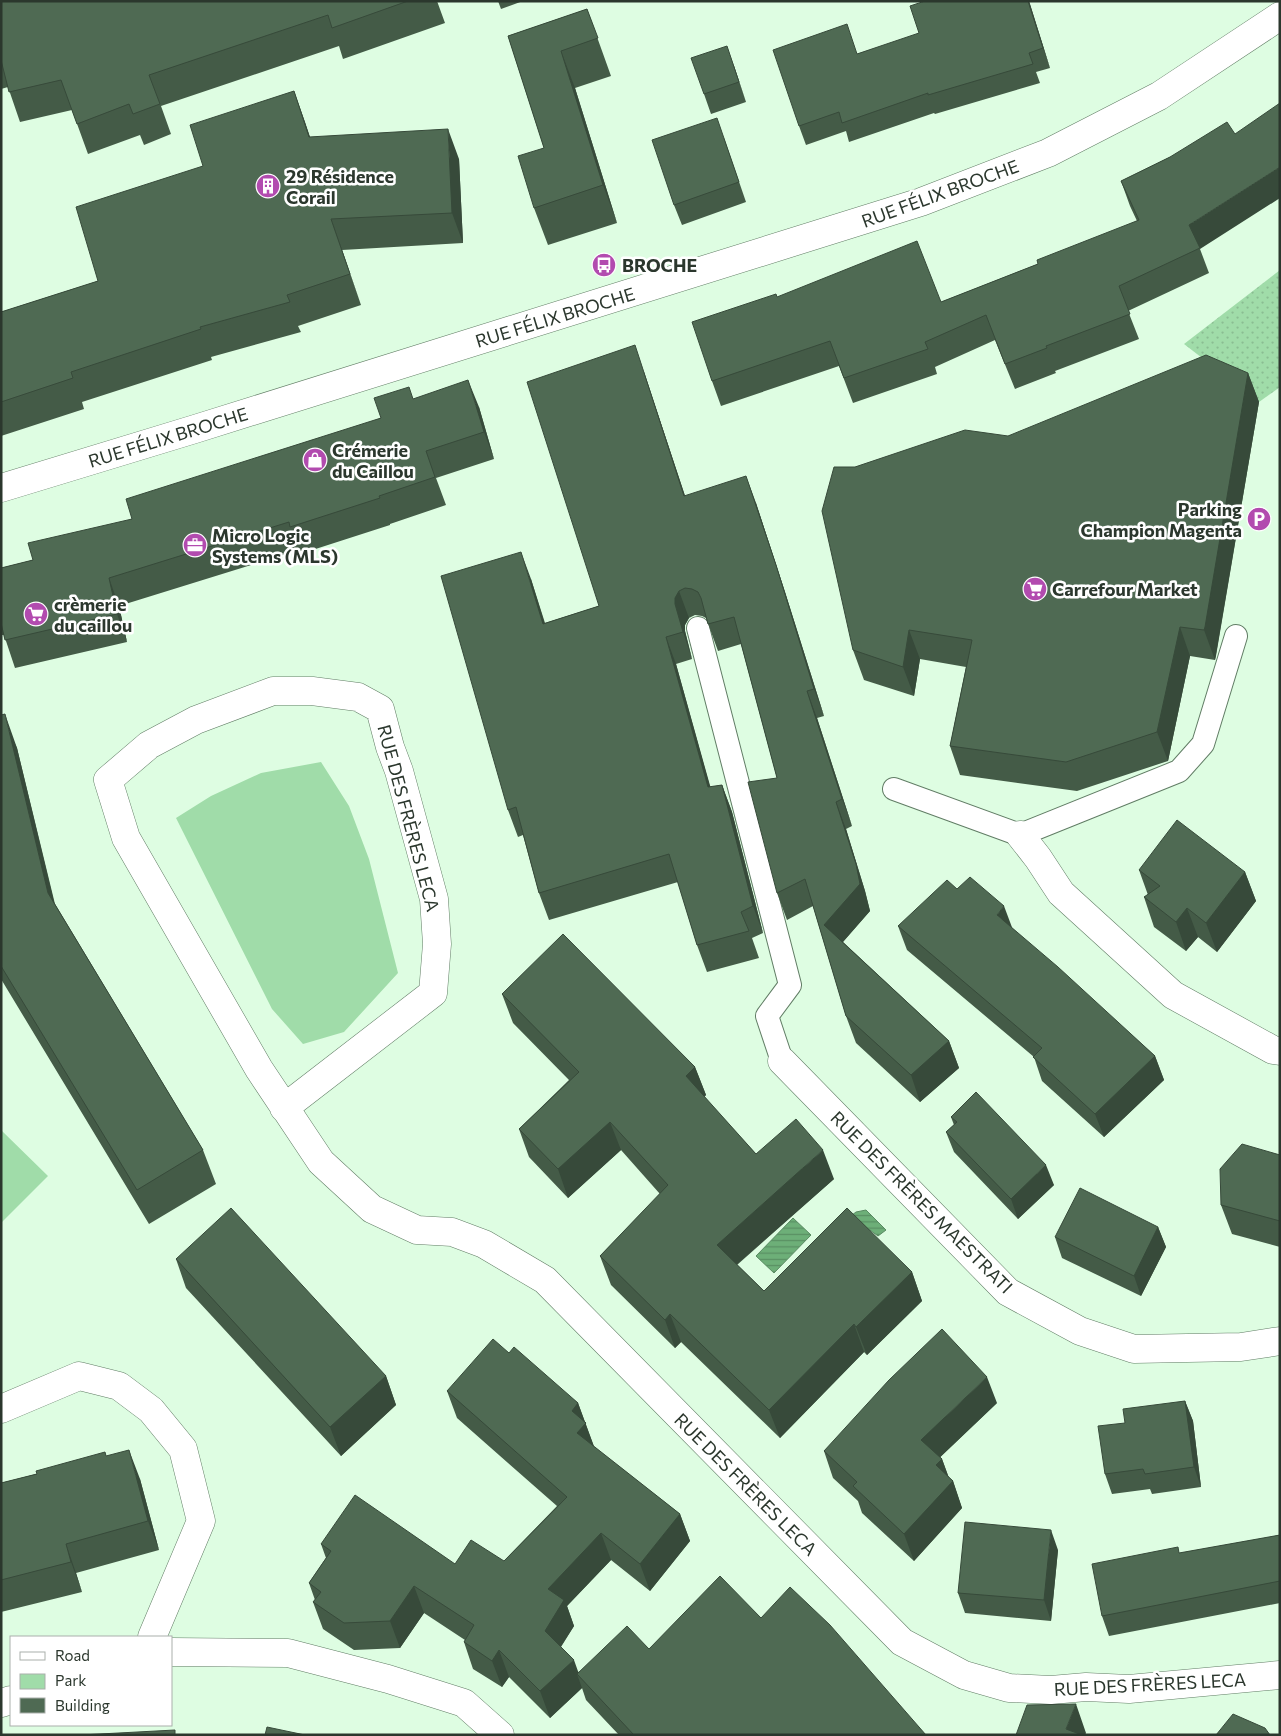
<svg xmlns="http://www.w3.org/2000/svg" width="1281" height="1736" viewBox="0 0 1281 1736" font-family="Commissioner,sans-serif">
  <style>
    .grass { fill: url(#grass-dots) }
    .park { fill: #a0dca9 }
    .water { fill: url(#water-rules); stroke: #598b62 }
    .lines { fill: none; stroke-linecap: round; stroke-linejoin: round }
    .lane-casing { stroke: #617d65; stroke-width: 24 }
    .street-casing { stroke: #617d65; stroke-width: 29 }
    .secondary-casing { stroke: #617d65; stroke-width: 29 }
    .lane { stroke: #fff; stroke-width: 22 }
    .street { stroke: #fff; stroke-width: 28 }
    .secondary { stroke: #fff; stroke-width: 28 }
    .wall { fill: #445b47 }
    .shaded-wall { fill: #374a3a }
    .building { fill: #4f6a53; stroke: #374a3a }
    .labels { text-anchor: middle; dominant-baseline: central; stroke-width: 5; stroke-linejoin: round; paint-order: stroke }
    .poi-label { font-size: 18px; font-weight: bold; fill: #2b372d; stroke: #fff; text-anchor: start }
    .street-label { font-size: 18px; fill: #2b372d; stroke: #fff }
  </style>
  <defs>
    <pattern id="grass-dots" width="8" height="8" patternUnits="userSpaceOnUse" patternTransform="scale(1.25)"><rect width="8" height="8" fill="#a0dca9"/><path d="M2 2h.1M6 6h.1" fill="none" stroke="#8abd92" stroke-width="1.8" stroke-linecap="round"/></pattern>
    <pattern id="water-rules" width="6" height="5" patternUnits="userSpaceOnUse" patternTransform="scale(1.25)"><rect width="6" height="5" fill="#6daf78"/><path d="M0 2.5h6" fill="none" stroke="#5a8f63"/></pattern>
  </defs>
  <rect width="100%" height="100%" fill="#defde2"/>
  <path class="grass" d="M1280 270V387L1259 402 1184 344Z"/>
  <path class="park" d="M321 762 349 806 369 859 398 973 344 1032 303 1044 272 1009 176 818 211 796 261 773Z
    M1 1130 48 1176 1 1223Z"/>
  <path class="water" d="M866 1210 886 1230 878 1236 870 1230 818 1241 856 1212Z
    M793 1218 811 1235 774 1273 756 1256Z"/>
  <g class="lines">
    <g class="lane-casing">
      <path id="lane" d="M698 628 790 985 767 1016 782 1061
        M894 789 1020 835 1179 771 1203 744 1236 636"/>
    </g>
    <g class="street-casing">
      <path id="street" d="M1020 835 1038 858 1061 893 1173 995 1273 1050 1280 1051
        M782 1061 1008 1292 1080 1331 1134 1349 1241 1347 1280 1341
        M284 1108 433 993 437 944 434 899 399 771 390 747 380 709 358 697 312 691H273L196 720 149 745 108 780 126 838 259 1069 321 1162 372 1209 417 1230 452 1232 484 1244 545 1280 902 1642 964 1675 1009 1688 1051 1690 1086 1687 1129 1689 1280 1675
        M1 1409 79 1376 119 1386 151 1410 183 1449 201 1521 152 1637
        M171 1652 288 1653 388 1679 464 1703 500 1735
        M1 1703 11 1700"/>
    </g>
    <g class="secondary-casing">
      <path id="secondary" d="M1 488 195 429 921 202 1048 153 1159 96 1280 16"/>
    </g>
    <use href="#lane" class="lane"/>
    <use href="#street" class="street"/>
    <use href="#secondary" class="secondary"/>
  </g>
  <path class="wall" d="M1 1H437L445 23 343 59 339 46 161 106 171 134 144 145 140 135 88 154 72 110 20 122 8 87 1 89Z
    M498 1H523L501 9Z
    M1029 1 1050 68 1036 72 1040 83 935 114 934 113 849 142 846 131 806 145 799 126 857 54Z
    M587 9 611 76 575 88 617 223 548 245 534 208 544 148 508 36Z
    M734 66 746 102 711 114 704 94Z
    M294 91 310 137 459 159 463 243 342 250 361 305 298 326 301 332 211 357 212 360 82 402 84 409 1 436V312L98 281 203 166Z
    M724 138 746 202 682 225 674 205Z
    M1170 157 1200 249 1209 273 1128 311 1139 339 1055 371 1056 373 1015 389 995 340 935 367 937 374 853 403 839 366 721 406 712 381 777 297 941 302 1038 264 1137 221 1130 206 1121 181Z
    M644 372 685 496 756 503 785 592 824 716 817 718 852 826 846 829 865 891 870 911 843 942 949 1041 959 1068 920 1102 856 1043 846 1016 813 906 787 920 777 893V778L741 644 718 651 706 618 702 616 695 615 689 618 685 625V631L692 659 676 664 710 787 722 785 732 812 763 933 752 938 759 958 707 972 697 945 678 882 549 920 539 893 523 835 518 837 508 810 531 579 545 623 599 606Z
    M1248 373 1259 402 1216 656 1215 660 1190 656 1168 761 1077 791 960 775 950 746 966 667 920 659 914 696 864 680 853 650 855 467 1008 436Z
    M413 399 479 407 494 459 436 478 446 505 390 524V525L300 554 299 550 119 606 127 642 15 668 4 635H1V568L33 560 132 519 381 418Z
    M1 715 17 748 55 904 203 1150 216 1184 149 1224 1 979Z
    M1139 870 1245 872 1256 901 1217 952 1198 937 1186 951 1154 927 1144 897 1148 895Z
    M898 926 1012 928 1155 1056 1164 1080 1104 1137 1042 1081 1034 1057 907 950Z
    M502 994 695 1067 706 1095 704 1097 756 1154 834 1179 737 1265 764 1291 912 1272 922 1301 867 1355 864 1352 780 1438 681 1342 675 1348 611 1285 600 1256 660 1194 621 1150 568 1198 529 1157 519 1129 569 1080 513 1023Z
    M951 1117 1054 1185 1018 1219 954 1152 946 1132 954 1125Z
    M1280 1155V1247L1232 1234 1221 1205Z
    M1158 1227 1166 1247 1141 1296 1062 1258 1055 1237Z
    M176 1259 386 1376 396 1405 341 1456 186 1288Z
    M509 1353 578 1403 594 1447 680 1514 690 1541 650 1591 611 1560 567 1606 574 1626 561 1647 578 1672 649 1649 761 1618 926 1735H619L586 1700 582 1688 550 1718 509 1677 502 1687 473 1669 464 1642 465 1640 424 1613 400 1648 354 1650 323 1629 313 1602 315 1600 309 1583 326 1558 321 1544 455 1564 504 1561 557 1506 457 1418 447 1391Z
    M1185 1401 1193 1421 1201 1487 1152 1494 1150 1489 1112 1494 1105 1474 1125 1423Z
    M997 1403 940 1457 942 1459 949 1478 953 1481 962 1508 914 1561 862 1513 858 1501 833 1478 824 1451Z
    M106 1456 140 1479 159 1550 76 1573 82 1592 1 1612V1483Z
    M1280 1535V1603L1109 1636 1102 1616 1180 1553Z
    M1058 1550 1051 1621 965 1613 958 1593Z"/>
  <path class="shaded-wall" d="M1028 1H1029L1050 68 1043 48Z
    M727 46 734 66 746 102 739 82Z
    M561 51 575 88 617 223 603 185Z
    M294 91 305 122 320 168 309 137Z
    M448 129 459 159 463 243 452 213Z
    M1280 167V198L1200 249 1189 225Z
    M331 219 342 250 361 305 350 274Z
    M635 345 644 372 694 523 684 496Z
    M1248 373 1259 402 1215 660 1204 630Z
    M468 380 479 407 494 459 484 432Z
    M746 476 756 503 785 592 824 716 814 689Z
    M521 552 531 579 553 651 543 624Z
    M109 578 119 606 127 642 117 614Z
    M679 591 689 618 685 625V631L692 659 683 632 675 604V598Z
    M1180 627 1190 656 1168 761 1157 732Z
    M909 630 920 659 914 696 903 667Z
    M666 637 676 664 718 814 708 787Z
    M807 691 817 718 852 826 842 799Z
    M5 714 17 748 60 927 48 893Z
    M722 785 732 812 763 933 753 906Z
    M836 802 846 829 865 891 870 911 834 952 824 925Z
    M1245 872 1256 901 1217 952 1206 923Z
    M1004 906 1013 930 997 915Z
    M1187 908 1198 937 1186 951 1176 922Z
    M949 1041 959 1068 920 1102 911 1075Z
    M1155 1056 1164 1080 1104 1137 1095 1114Z
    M695 1067 706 1095 697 1104 686 1076Z
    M610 1122 621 1150 568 1198 558 1169Z
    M823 1150 834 1179 727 1273 717 1245Z
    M1046 1165 1054 1185 1018 1219 1011 1199Z
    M1158 1227 1166 1247 1141 1296 1134 1276Z
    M912 1272 922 1301 867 1355 856 1327Z
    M670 1314 681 1342 675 1348 665 1320Z
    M854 1324 864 1352 780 1438 769 1410Z
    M386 1376 396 1405 341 1456 330 1427Z
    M987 1377 997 1403 931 1466 921 1440Z
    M1185 1401 1193 1421 1201 1487 1194 1467Z
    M578 1403 595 1449 577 1433 572 1411Z
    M129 1450 140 1479 159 1550 148 1521Z
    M942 1459 951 1484 953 1481 962 1508 914 1561 904 1534 936 1465Z
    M680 1514 690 1541 650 1591 640 1564Z
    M1051 1530 1058 1550 1051 1621 1044 1600Z
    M601 1533 611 1560 567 1606 574 1626 554 1657 545 1631 548 1589Z
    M66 1544 76 1573 82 1592 71 1562Z
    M414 1586 424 1613 400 1648 390 1621Z
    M499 1650 509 1677 502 1687 492 1661Z
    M574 1660 580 1677 577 1674 582 1688 550 1718 540 1691Z
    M1076 1704 1086 1733 1085 1735H1068L1066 1729Z"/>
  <path class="building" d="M1 1H408L332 28 328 15 149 75 160 104 133 114 129 104 77 124 61 80 9 92 1 60Z
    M925 1H1028L1043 48 1029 53 1033 64 928 95V93L842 123 839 112 799 126 773 50 847 24 857 54 919 33 910 6Z
    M587 9 598 38 561 51 603 185 534 208 518 156 544 148 508 36Z
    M727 46 739 82 704 94 691 58Z
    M294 91 309 137 448 129 452 213 331 219 350 274 287 295 290 302 200 327 201 329 71 372 73 378 1 402V312L98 281 76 207 203 166 190 125Z
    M1280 103V167L1189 225 1200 248 1119 286 1130 314 1046 346 1047 348 1005 364 986 315 925 342 928 349 844 378 830 341 712 381 692 322 776 294 777 297 917 241 941 302 1038 264 1037 260 1139 220 1121 181 1170 157 1227 122 1235 134Z
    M717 118 739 182 674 205 652 140Z
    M635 345 684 496 746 476 776 565 814 689 807 691 842 799 836 802 856 864 860 884 824 925 949 1041 911 1075 846 1016 805 879 777 893 748 782 777 778 734 617 708 624 701 598 698 592 692 589 685 588 679 591 675 598V604L683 632 666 637 708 787 722 785 753 906 741 912 749 931 697 945 669 854 539 893 516 807 508 810 441 576 521 552 543 624 599 606 527 382Z
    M1206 355 1248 373 1205 627 1204 630 1180 627 1157 732 1066 762 950 746 972 640 909 630 903 667 853 650 822 511 834 467H855L965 430 1008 436Z
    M468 380 484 432 426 451 435 477 379 496 380 498 290 527 289 522 109 578 117 614 5 640 1 623V568L33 560 28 543 132 519 126 499 381 418 374 398 409 387 413 399Z
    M5 714 48 893 203 1150 137 1190 1 966V715Z
    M1177 820 1245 872 1206 923 1187 908 1176 922 1144 897 1160 886 1139 870Z
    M970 877 1004 906 997 915 1058 967 1155 1056 1095 1114 1033 1057 1042 1048 898 926 947 880 957 889Z
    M563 934 695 1067 686 1076 756 1154 796 1119 823 1150 717 1245 764 1291 847 1208 912 1272 856 1327 854 1324 769 1410 670 1314 665 1320 600 1256 668 1185 610 1122 558 1169 519 1129 579 1072 502 994Z
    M976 1092 1046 1165 1011 1199 946 1132 957 1122 951 1117Z
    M1242 1144 1280 1155V1221L1221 1205 1220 1169Z
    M1080 1188 1158 1227 1134 1276 1055 1237Z
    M231 1208 386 1376 330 1427 176 1259Z
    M942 1329 987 1377 921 1440 942 1459 936 1465 953 1481 904 1534 853 1486 857 1482 824 1451 889 1380Z
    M493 1339 509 1353 514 1347 578 1403 572 1411 586 1423 577 1433 680 1514 640 1564 601 1533 548 1589 564 1600 545 1631 574 1660 540 1691 499 1650 492 1661 464 1642 474 1625 414 1586 390 1621 344 1623 313 1602 321 1592 309 1583 331 1551 321 1544 355 1495 455 1564 471 1540 504 1561 567 1497 447 1391Z
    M1185 1401 1194 1467 1145 1474 1143 1469 1105 1474 1098 1426 1125 1423 1123 1409Z
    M129 1450 148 1521 66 1544 71 1562 1 1580V1483L37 1474 36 1471 105 1452 106 1456Z
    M965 1522 1051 1530 1044 1600 958 1593Z
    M1280 1535V1581L1102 1616 1092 1564 1178 1547 1179 1553Z
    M720 1576 761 1618 790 1587 830 1625 926 1735H634L577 1674 627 1626 649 1649Z
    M1076 1704 1066 1729 1082 1735H1016L1027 1705Z
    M1233 1714 1265 1728 1270 1735H1216Z
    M267 1727 305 1735H265Z
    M175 1730V1735H81Z"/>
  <defs>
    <g id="building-disc" transform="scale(1.25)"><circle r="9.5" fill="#b24baf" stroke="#fff"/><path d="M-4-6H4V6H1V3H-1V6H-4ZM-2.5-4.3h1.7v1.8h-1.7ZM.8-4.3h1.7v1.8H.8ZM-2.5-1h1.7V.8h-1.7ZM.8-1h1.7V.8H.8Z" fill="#fff"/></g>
    <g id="bus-disc" transform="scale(1.25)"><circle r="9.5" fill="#b24baf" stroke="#fff"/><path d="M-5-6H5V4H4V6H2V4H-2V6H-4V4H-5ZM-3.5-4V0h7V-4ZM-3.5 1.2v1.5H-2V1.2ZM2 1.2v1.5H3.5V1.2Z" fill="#fff"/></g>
    <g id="shop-disc" transform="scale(1.25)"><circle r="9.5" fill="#b24baf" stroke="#fff"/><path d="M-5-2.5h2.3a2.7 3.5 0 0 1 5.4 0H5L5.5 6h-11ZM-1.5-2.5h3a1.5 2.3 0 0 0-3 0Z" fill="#fff"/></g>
    <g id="parking-disc" transform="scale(1.25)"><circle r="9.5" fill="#b24baf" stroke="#fff"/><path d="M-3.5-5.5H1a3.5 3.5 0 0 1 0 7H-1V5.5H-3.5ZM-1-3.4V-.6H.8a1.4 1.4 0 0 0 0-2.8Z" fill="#fff"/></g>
    <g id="office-disc" transform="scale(1.25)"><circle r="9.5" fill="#b24baf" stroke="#fff"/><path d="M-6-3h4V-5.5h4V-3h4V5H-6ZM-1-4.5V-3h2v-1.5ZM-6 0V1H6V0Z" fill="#fff"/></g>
    <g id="supermarket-disc" transform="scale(1.25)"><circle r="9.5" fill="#b24baf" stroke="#fff"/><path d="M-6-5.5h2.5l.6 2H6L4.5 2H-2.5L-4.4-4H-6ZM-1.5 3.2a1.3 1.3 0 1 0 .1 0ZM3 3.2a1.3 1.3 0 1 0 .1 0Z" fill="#fff"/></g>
  </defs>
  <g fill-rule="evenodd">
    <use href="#building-disc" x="268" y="186"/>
    <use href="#bus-disc" x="604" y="265"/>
    <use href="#shop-disc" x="315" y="460"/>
    <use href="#parking-disc" x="1259" y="519"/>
    <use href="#office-disc" x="195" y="545"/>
    <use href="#supermarket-disc" x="1035" y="589"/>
    <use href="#supermarket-disc" x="36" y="614"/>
  </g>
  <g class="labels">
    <g class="poi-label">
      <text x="286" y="176">29 Résidence<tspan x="286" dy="21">Corail</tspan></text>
      <text x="622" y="265">BROCHE</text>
      <text x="332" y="450">Crémerie<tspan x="332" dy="21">du Caillou</tspan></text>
      <text x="1242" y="509" text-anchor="end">Parking<tspan x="1242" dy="21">Champion Magenta</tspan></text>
      <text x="212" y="535">Micro Logic<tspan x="212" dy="21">Systems (MLS)</tspan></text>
      <text x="1052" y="589">Carrefour Market</text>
      <text x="54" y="604">crèmerie<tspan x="54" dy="21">du caillou</tspan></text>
    </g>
    <g class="street-label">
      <text transform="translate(940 193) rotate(-20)">RUE FÉLIX BROCHE</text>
      <text transform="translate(555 317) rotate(-17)">RUE FÉLIX BROCHE</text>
      <text transform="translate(168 437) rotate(-17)">RUE FÉLIX BROCHE</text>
      <text transform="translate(409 818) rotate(75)">RUE DES FRÈRES LECA</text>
      <text transform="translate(922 1202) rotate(45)">RUE DES FRÈRES MAESTRATI</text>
      <text transform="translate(746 1484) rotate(45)">RUE DES FRÈRES LECA</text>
      <text transform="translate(1150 1684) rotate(-3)">RUE DES FRÈRES LECA</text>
    </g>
  </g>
  <rect width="1281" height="1736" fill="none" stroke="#2b372d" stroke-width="5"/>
  <rect x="10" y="1636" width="162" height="90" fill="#ffffff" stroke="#aaafab"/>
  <rect x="20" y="1652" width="25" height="8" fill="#ffffff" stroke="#aaafab"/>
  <text x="55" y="1661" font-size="15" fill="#2b372d">Road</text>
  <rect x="20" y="1674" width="25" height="15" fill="#a0dca9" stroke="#aaafab"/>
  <text x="55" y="1686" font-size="15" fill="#2b372d">Park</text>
  <rect x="20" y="1698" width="25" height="15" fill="#4f6a53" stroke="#aaafab"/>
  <text x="55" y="1711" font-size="15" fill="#2b372d">Building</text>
</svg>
